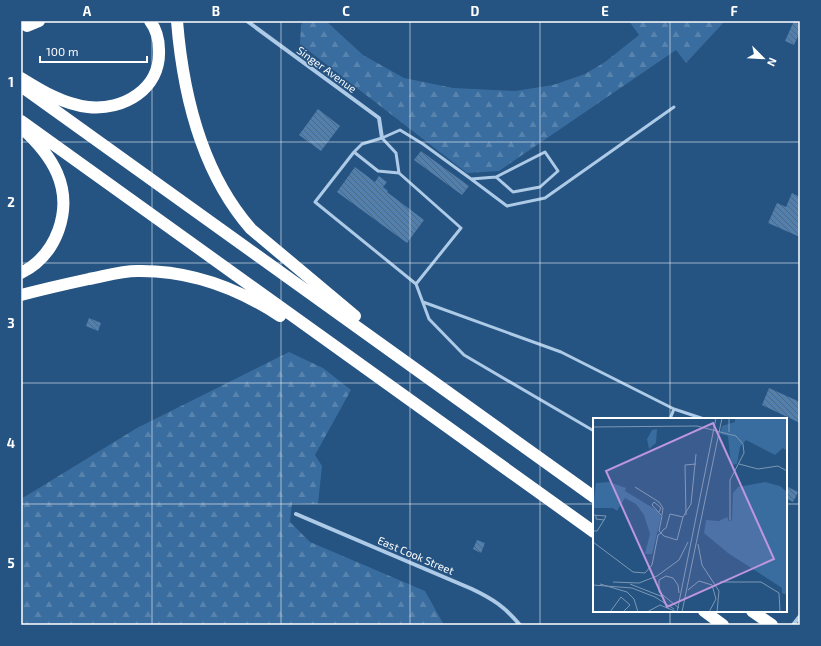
<svg xmlns="http://www.w3.org/2000/svg" width="821" height="646" viewBox="0 0 821 646" font-family="'Exo 2',sans-serif">
  <style>
    .forest { fill: url(#forest-firs) }
    .building { fill: url(#building-back-hatch) }
    .lines { fill: none; stroke-linecap: round; stroke-linejoin: round }
    .service { stroke: #adcae7; stroke-width: 3 }
    .minor { stroke: #adcae7; stroke-width: 4 }
    .motorway { stroke: #fff; stroke-width: 12 }
    .grid { fill: none; stroke: #fff; stroke-width: 1; stroke-opacity: 0.55 }
    .labels { text-anchor: middle; dominant-baseline: central; stroke-width: 3; stroke-linejoin: round; paint-order: stroke }
    .street-label { font-size: 11px; fill: #fff; stroke: #255382 }
    .inset-road { fill: none; stroke: #7c98b4; stroke-width: 1 }
    .view { fill: #bd96df; fill-opacity: 0.15; stroke: #bd96df; stroke-width: 2 }
    .inset-edge { fill: none; stroke: #fff; stroke-width: 2 }
    .neatline { fill: none; stroke: #fff; stroke-width: 1.5 }
    .grid-label { font-size: 13px; text-anchor: middle; font-weight: bold; fill: #fff }
  </style>
  <defs>
    <pattern id="forest-firs" width="22" height="20" patternUnits="userSpaceOnUse"><rect width="22" height="20" fill="#3a6d9f"/><path d="M5 1l3.5 6h-7zM16 11l3.5 6h-7z" fill="#5883ad"/></pattern>
    <pattern id="building-back-hatch" width="6" height="6" patternUnits="userSpaceOnUse"><rect width="6" height="6" fill="#527fac"/><path d="M-1 5l2 2M0 0l6 6M5-1l2 2" fill="none" stroke="#4f6881"/></pattern>
  </defs>
  <rect width="100%" height="100%" fill="#255382"/>
  <path class="forest" d="M304 21H326L363 55 404 78 453 88 515 91 553 85 585 74 605 62 639 35 629 21H725L686 63 676 50 499 171 467 173 300 44 301 25Z
    M289 352 323 368 351 390 315 455 322 466 318 504 292 503 290 522 310 542 425 591 444 625H21V499L137 428Z"/>
  <path class="building" d="M794 21H800V32L794 45 785 41Z
    M318 109 340 126 321 151 299 135Z
    M421 151 469 186 462 195 414 160Z
    M355 167 375 182 379 176 387 182 383 187 388 191 387 192 424 220 407 243 337 192Z
    M792 193 800 197V237L768 223 777 203 786 207Z
    M89 318 101 323 98 331 86 326Z
    M769 388 800 402V423L762 405Z
    M786 486 798 492 793 502 786 498Z
    M477 540 485 543 481 553 473 549Z"/>
  <g class="lines">
    <path class="service" d="M382 138 396 153 399 173 461 228 416 284 315 202 354 152 362 144 382 138 400 130 423 144 471 179 496 177 545 152 558 171 540 187 513 192 496 177
      M354 152 378 171 399 173
      M471 179 507 206 545 198 674 107
      M416 284 429 319 464 355 594 431
      M423 302 561 352 674 409 670 419
      M674 409 704 419"/>
    <path class="minor" d="M247 21 379 118 382 138
      M296 514 472 589C493 599 505 607 520 625
      M793 625 800 616"/>
    <path class="motorway" d="M177 21C183 95 201 172 251 229L355 316
      M27 26 39 21
      M21 78C42 91 63 104 88 107 123 111 161 89 159 50 159 40 156 29 150 21
      M21 86 594 497
      M21 121 594 532
      M21 273C57 255 73 210 57 173 50 157 36 141 23 129
      M21 295C44 289 66 284 89 279 105 276 121 271 137 271 190 270 236 287 280 316
      M704 611 723 625
      M752 611 772 625"/>
  </g>
  <path class="grid" d="M152 21V625M281 21V625M410 21V625M540 21V625M670 21V419M21 142H800M21 263H800M21 383H800M21 504H594M786 504H800M670 611V625"/>
  <g class="labels">
    <g class="street-label">
      <text transform="translate(327 69) rotate(36)">Singer Avenue</text>
      <text transform="translate(416 555) rotate(23)">East Cook Street</text>
    </g>
  </g>
  <g transform="translate(593 418)">
    <rect width="194" height="194" fill="#255382"/>
    <path d="M142 0H194V33L190 30 182 37 153 22 147 29 144 46 138 47 135 18 127 16 129 8 142 4ZM64 11 63 25 56 31 54 21 59 12ZM16 64 33 70 32 73 65 93 68 99 59 136H52L57 116 51 97 43 86 32 80 24 93 20 90H0L3 65ZM172 64 187 68 194 74V177L189 175V170L135 135 111 115 113 102 126 103 134 99 136 103 139 102 140 75 145 69Z" fill="#3a6d9f"/>
    <path class="inset-road" d="M0 9 104 8 143 18 150 26 151 35 137 62V102M136 14V0M146 46 165 51 185 48 194 53M42 69 66 84 70 90 69 97M0 97 13 98 11 102 3 101V97M93 97 92 47 103 46M90 99 98 86 103 36M0 113H4L11 102M0 124 40 154 52 155 59 147 65 117 68 115 70 112 73 110 77 96 90 99 84 122 71 118 66 113 69 98 59 87 61 84 68 90 66 94M105 126 109 147 126 173 124 194M0 159V144M20 164 46 165 64 158 86 142 95 124M127 164H168L186 175 187 194M7 166 34 174 41 181 45 194M37 166 70 179M0 167 39 170 62 179 81 191M95 172 106 163 119 167 123 181 116 194M86 175 85 167 80 160 73 158 66 162V174L86 190M17 194 28 179 37 187 30 194M54 194 67 187 84 194M84 194 123 0M89 194 129 0"/>
    <path class="view" d="M120 5 181 141 74 189 13 53Z"/>
    <rect width="194" height="194" class="inset-edge"/>
  </g>
  <rect width="821" height="646" fill="none" stroke="#255382" stroke-width="44"/>
  <g transform="translate(763 58) rotate(114)" stroke="#255382" stroke-width="3" paint-order="stroke">
  <path d="M0-3L7 15L0 10L-7 15Z" fill="#ffffff"/>
  <text y="-6" font-size="11" font-weight="bold" text-anchor="middle" fill="#ffffff">N</text>
  </g>
  <path d="M40 56v6h107v-6" fill="none" stroke="#ffffff" stroke-width="2"/>
  <text x="46" y="56" font-size="12" fill="#ffffff" stroke="#255382" stroke-width="3" paint-order="stroke">100 m</text>
  <rect x="22" y="22" width="777" height="602" class="neatline"/>
  <g class="grid-label">
    <text x="87" y="16">A</text>
    <text x="216" y="16">B</text>
    <text x="346" y="16">C</text>
    <text x="475" y="16">D</text>
    <text x="605" y="16">E</text>
    <text x="734" y="16">F</text>
    <text x="11" y="87">1</text>
    <text x="11" y="207">2</text>
    <text x="11" y="328">3</text>
    <text x="11" y="448">4</text>
    <text x="11" y="568">5</text>
  </g>
</svg>
